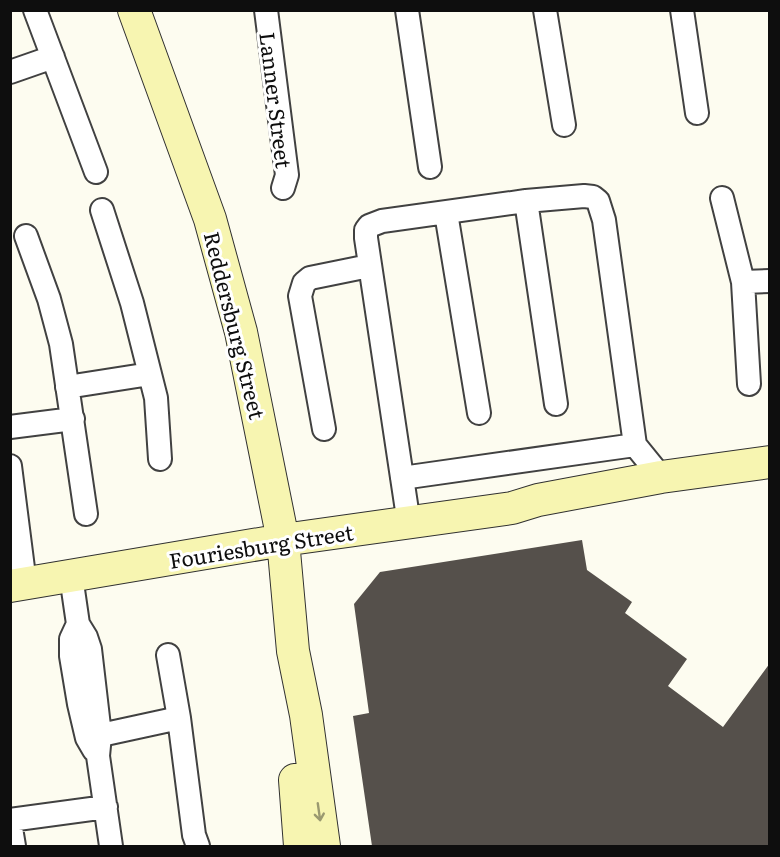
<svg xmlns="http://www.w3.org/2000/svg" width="780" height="857" viewBox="0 0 780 857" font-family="Literata,serif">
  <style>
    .building { fill: #55504b }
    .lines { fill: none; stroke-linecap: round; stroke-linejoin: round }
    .street-casing { stroke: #414141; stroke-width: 26 }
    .secondary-casing { stroke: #303030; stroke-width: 34 }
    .street { stroke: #fff; stroke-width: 22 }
    .secondary { stroke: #f7f5b1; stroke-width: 32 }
    .oneway { stroke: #9a9970 }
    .labels { text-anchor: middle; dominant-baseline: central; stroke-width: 6; stroke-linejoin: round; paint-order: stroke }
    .street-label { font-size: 21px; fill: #0e0e0e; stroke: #fff }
  </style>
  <rect width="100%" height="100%" fill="#fdfcf0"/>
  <path class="building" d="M582 540 587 570 632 602 625 613 687 659 668 686 723 727 770 663V846H372L353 716 369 713 354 604 380 572Z"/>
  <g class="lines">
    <g class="street-casing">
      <path id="street" d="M35 10 96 172
        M266 10 287 175 283 188
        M407 10 430 167
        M545 10 564 125
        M682 10 697 113
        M10 72 53 57
        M722 198 743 282 749 384
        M526 201 556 404
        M102 210 132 303 156 398 160 459
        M446 213 479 413
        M26 236 49 299 61 344 86 514
        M743 282 770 281
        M67 387 150 374
        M10 427 73 419
        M324 429 300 296 304 283 310 278 369 266
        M10 466 25 584
        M402 478 635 445
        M409 524 366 238V230L369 226 382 221 526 201 584 196 593 197 598 201 604 220 635 445 661 477
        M71 576 78 624 86 637 90 649 100 735 98 756 111 846
        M78 624 71 639V656L79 704 87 738 94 750
        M168 655 179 718 194 835 198 846
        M87 738 179 718
        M10 820 106 807
        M10 822 14 846"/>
    </g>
    <g class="secondary-casing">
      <path id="secondary" d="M134 10 210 219 241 332 283 540 293 651 306 715 324 846
        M10 586 283 540 512 508 538 500 661 477 770 462
        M295 780 300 846"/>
    </g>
    <use href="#street" class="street"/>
    <use href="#secondary" class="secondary"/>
  </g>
  <defs><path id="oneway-shaft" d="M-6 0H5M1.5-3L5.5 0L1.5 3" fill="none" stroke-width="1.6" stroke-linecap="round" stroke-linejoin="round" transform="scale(1.5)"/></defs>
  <use class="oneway" href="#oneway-shaft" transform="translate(319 812) rotate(82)"/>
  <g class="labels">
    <g class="street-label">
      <text transform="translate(277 100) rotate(83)">Lanner Street</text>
      <text transform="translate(236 325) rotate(76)">Reddersburg Street</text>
      <text transform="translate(261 545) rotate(-9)">Fouriesburg Street</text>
    </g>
  </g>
  <rect width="780" height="857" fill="none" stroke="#0e0e0e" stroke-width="24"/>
</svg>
